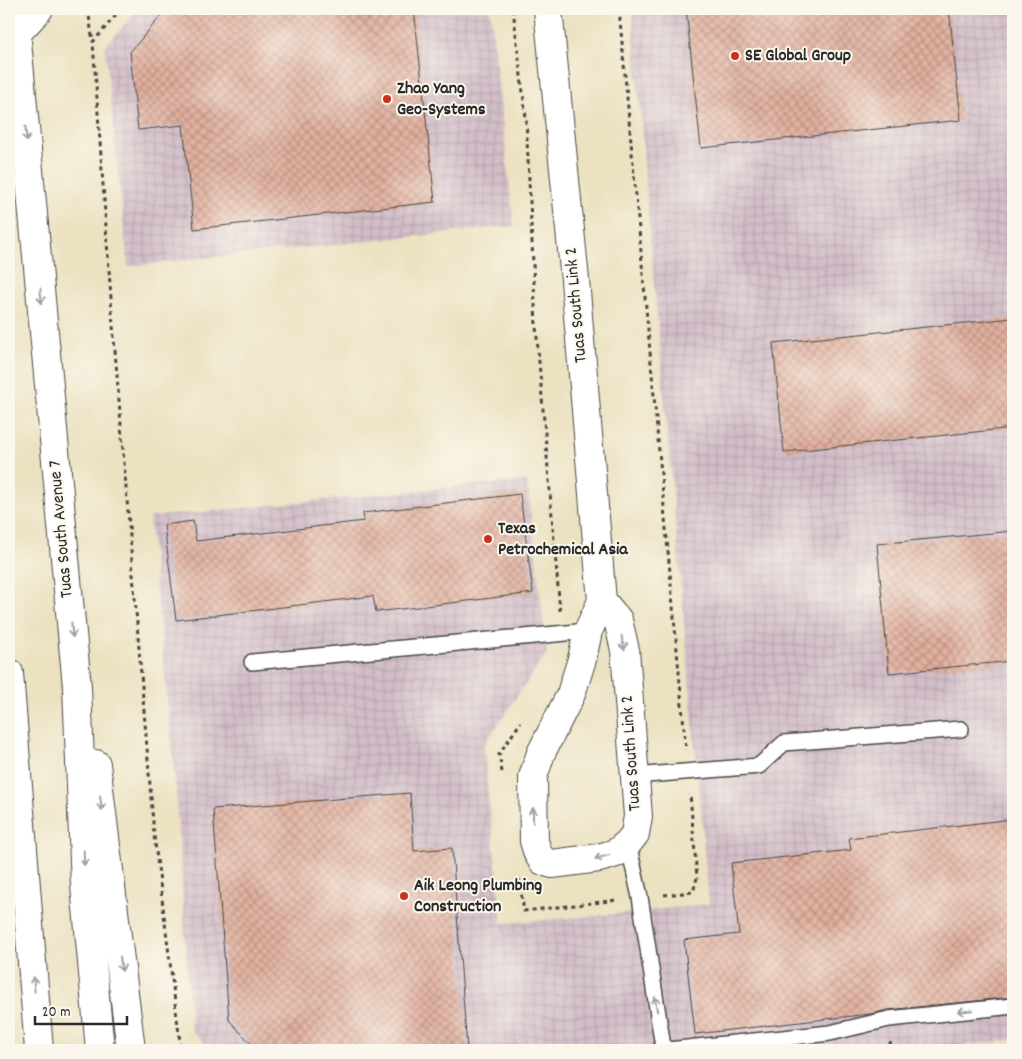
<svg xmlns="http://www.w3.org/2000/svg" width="1022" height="1059" viewBox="0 0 1022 1059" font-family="Dekko,sans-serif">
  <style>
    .industrial { fill: url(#industrial-grid) }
    .building { fill: url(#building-cross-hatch) }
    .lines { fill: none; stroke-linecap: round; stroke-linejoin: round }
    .service-casing { stroke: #484642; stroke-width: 18 }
    .minor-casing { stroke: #484642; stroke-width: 30 }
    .tertiary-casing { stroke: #484642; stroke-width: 30 }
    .path { stroke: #484642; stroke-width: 3; stroke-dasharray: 4 4; stroke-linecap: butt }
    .service { stroke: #fff; stroke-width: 15 }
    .minor { stroke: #fff; stroke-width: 28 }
    .tertiary { stroke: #fff; stroke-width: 28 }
    .oneway { stroke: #a0a0a0 }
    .poi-dot { fill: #c8321e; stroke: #fbf7ec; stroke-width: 2 }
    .labels { text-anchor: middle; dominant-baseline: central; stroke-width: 4; stroke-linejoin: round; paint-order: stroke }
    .poi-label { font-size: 18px; font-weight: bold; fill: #2b2b2b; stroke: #fbf7ec; text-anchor: start }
    .street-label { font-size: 18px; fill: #2b2b2b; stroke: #fbf7ec }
  </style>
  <defs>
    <pattern id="industrial-grid" width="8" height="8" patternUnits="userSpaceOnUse" patternTransform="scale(1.25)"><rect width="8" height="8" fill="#d2bdc8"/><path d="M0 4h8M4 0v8" fill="none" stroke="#b4a3ac"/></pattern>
    <pattern id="building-cross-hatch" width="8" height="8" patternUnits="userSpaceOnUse" patternTransform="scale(1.25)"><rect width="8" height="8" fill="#e2b09f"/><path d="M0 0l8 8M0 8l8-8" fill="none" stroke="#b78f82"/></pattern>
  </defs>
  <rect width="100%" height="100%" fill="#fbf7ec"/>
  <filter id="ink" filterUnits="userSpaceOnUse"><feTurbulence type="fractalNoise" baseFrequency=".02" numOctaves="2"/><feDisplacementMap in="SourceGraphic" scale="10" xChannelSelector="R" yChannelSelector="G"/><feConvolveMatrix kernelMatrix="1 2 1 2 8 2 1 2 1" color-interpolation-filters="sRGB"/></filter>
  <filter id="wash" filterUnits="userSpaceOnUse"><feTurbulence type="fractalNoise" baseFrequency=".0096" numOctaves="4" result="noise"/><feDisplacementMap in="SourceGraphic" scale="20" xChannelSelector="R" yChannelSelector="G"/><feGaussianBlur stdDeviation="1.12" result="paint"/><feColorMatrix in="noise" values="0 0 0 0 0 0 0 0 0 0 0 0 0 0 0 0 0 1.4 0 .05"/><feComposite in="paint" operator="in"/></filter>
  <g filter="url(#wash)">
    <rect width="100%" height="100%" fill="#ece2c2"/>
    <path class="industrial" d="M139 9H489L490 10 514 226 128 266 105 46Z
      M632 9H1013V1040L922 1050H212L191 1030 175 776 149 517 527 480 547 653 483 746 502 923 595 916 709 904 649 225Z"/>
    <g id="blocks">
      <path class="building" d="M167 9H414L435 202 194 229 183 125 138 130 130 52Z
        M686 9H949L961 120 701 148Z
        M1013 318V428L784 452 773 343Z
        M520 494 533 593 376 612 373 596 176 620 164 525 193 521 196 541 364 521 363 513Z
        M1013 531V661L889 673 877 544Z
        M410 793 414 851 452 848 467 1050H257L229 1020 213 809Z
        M1013 819V997L888 1010 870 1014 695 1034 684 940 739 934 731 863 851 850 849 838Z"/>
    </g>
  </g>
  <g filter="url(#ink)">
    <use href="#blocks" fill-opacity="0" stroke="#484642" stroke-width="1"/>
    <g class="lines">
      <g class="service-casing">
        <path id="service" d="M252 662 588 631
          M634 776 759 766 784 743 961 729
          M628 843 640 897 663 1047 667 1050
          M668 1050 830 1033 889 1019 1013 1006"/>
      </g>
      <g class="minor-casing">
        <path id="minor" d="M548 9 575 280 602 601 588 631 582 659 571 694 541 753 533 777 534 841 538 854 543 861 552 864 599 858 616 853 628 843 635 834 638 816 625 650 618 620 602 601
          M16 34 39 9"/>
      </g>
      <g class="tertiary-casing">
        <path id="tertiary" d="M14 9 77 687 85 886 100 1050
          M9 673 39 1050
          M96 764 131 1050"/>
      </g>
      <path class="path" d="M88 9 93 42
        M121 9 93 42 112 313 154 835 181 1050
        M513 9 526 118 536 326 560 611
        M619 9 686 750
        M502 772 499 754 521 722
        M519 879 524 911 618 900
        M664 895 693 892 697 878 690 794
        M890 1042 891 1050"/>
      <use href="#service" class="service"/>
      <use href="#minor" class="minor"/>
      <use href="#tertiary" class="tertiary"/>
    </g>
    <defs><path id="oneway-shaft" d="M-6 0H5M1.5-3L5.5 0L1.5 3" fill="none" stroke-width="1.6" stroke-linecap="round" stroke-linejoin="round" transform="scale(1.25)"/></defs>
    <g class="oneway">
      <use href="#oneway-shaft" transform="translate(26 134) rotate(85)"/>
      <use href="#oneway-shaft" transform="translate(41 296) rotate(85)"/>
      <use href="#oneway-shaft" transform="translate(72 630) rotate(85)"/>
      <use href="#oneway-shaft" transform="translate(623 643) rotate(78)"/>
      <use href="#oneway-shaft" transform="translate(101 803) rotate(83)"/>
      <use href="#oneway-shaft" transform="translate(533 815) rotate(-90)"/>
      <use href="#oneway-shaft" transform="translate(602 857) rotate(165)"/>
      <use href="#oneway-shaft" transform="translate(84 858) rotate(88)"/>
      <use href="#oneway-shaft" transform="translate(121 964) rotate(83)"/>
      <use href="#oneway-shaft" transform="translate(34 984) rotate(-95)"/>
      <use href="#oneway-shaft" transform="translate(656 1004) rotate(-99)"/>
      <use href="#oneway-shaft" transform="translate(965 1011) rotate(174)"/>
    </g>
  </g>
  <g class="poi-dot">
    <circle cx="735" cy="56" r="5"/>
    <circle cx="387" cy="99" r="5"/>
    <circle cx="488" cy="539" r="5"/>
    <circle cx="404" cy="896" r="5"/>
  </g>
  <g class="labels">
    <g class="poi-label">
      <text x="745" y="56">SE Global Group</text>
      <text x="397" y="89">Zhao Yang<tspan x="397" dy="21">Geo-Systems</tspan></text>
      <text x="498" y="529">Texas<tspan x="498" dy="21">Petrochemical Asia</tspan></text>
      <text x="414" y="886">Aik Leong Plumbing<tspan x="414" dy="21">Construction</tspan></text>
    </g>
    <g class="street-label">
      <text transform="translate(577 305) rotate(-95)">Tuas South Link 2</text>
      <text transform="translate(62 529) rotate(-95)">Tuas South Avenue 7</text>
      <text transform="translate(632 753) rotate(-94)">Tuas South Link 2</text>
    </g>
  </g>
  <rect width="1022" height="1059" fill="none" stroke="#fbf7ec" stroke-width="30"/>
  <path d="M35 1016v8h92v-8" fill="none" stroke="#2b2b2b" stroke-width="2.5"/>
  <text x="42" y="1016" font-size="15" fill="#2b2b2b" stroke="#fbf7ec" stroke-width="4" paint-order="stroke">20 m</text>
</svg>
